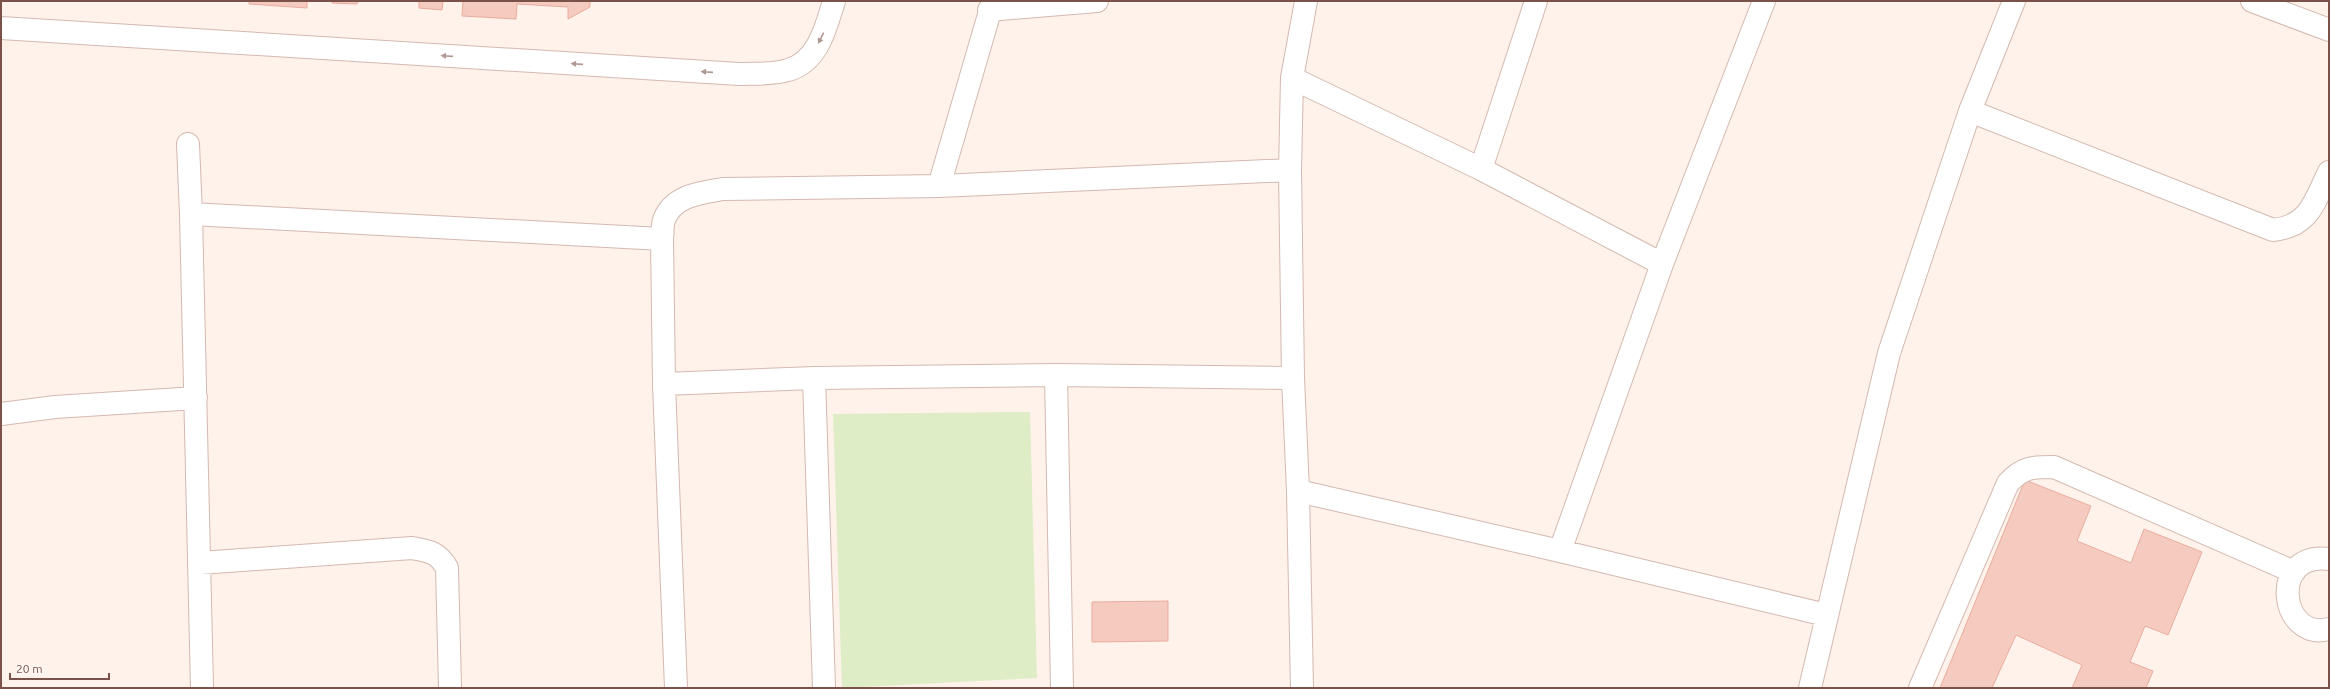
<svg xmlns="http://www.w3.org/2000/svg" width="2330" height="689" viewBox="0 0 2330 689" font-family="Ubuntu,sans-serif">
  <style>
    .green { fill: #deedc6 }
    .building { fill: #f5cabf; stroke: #e9ac9f }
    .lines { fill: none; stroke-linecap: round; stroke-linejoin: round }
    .minor-casing { stroke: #d4b9b0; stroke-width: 24 }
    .minor { stroke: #fff; stroke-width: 22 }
    .oneway { fill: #b09792 }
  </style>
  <rect width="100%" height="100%" fill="#fef2ea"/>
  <path class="green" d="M1030 412 1037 678 842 688 833 414Z"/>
  <path class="building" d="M249 1H307V8L249 4Z
    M332 1H358L357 4 332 3Z
    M419 1H443L442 10 419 8Z
    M463 1H590V7L568 19V7L517 4 516 19 462 16Z
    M2025 480 2091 506 2077 541 2131 563 2144 529 2202 552 2168 635 2145 626 2130 662 2153 671 2146 688H2072L2082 665 2016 635 1992 688H1940Z
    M1168 601V641L1092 642V602Z"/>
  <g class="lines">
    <g class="minor-casing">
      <path id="minor" d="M2252 1 2329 30
        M989 10 1097 1
        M1 28 739 74C754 73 774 75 788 70 818 62 826 27 834 1
        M1292 78 1481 169 1662 264
        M1970 111 2273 230C2310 226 2314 202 2329 172
        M188 144 191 214 202 688
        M1481 169 1536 1
        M939 186 993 1
        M191 214 662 239 664 384 676 688
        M662 239C663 233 662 225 664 220 673 195 701 193 723 189L939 186 1290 170
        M1056 375 1293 378
        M814 378 824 688
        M664 384 814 378 1056 375 1062 688
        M1 414 55 407 196 398
        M1298 491 1560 551 1826 615
        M1560 551 1662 264 1764 1
        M2329 559C2268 551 2280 642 2329 629
        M200 563 412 548C429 551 438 552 447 568L450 688
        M1302 688 1298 491 1293 378 1290 170 1292 78 1306 1
        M1810 688 1889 353 1970 111 2014 1
        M1920 688 2008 483C2023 467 2032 467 2054 467L2294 572"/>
    </g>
    <use href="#minor" class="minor"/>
  </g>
  <defs><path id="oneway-solid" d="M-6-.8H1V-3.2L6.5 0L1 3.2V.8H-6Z"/></defs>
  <g class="oneway">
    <use href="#oneway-solid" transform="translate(821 38) rotate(116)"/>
    <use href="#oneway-solid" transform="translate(447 56) rotate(-176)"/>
    <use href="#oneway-solid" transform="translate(577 64) rotate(-176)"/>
    <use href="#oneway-solid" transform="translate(707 72) rotate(-176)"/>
  </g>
  <rect width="2330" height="689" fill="none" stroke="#7b524a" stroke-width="4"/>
  <path d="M10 673v6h99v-6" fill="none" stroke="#7b524a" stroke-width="2"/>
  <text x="16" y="673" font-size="12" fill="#7b524a" stroke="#fff7f1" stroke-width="3" paint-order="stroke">20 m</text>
</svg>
